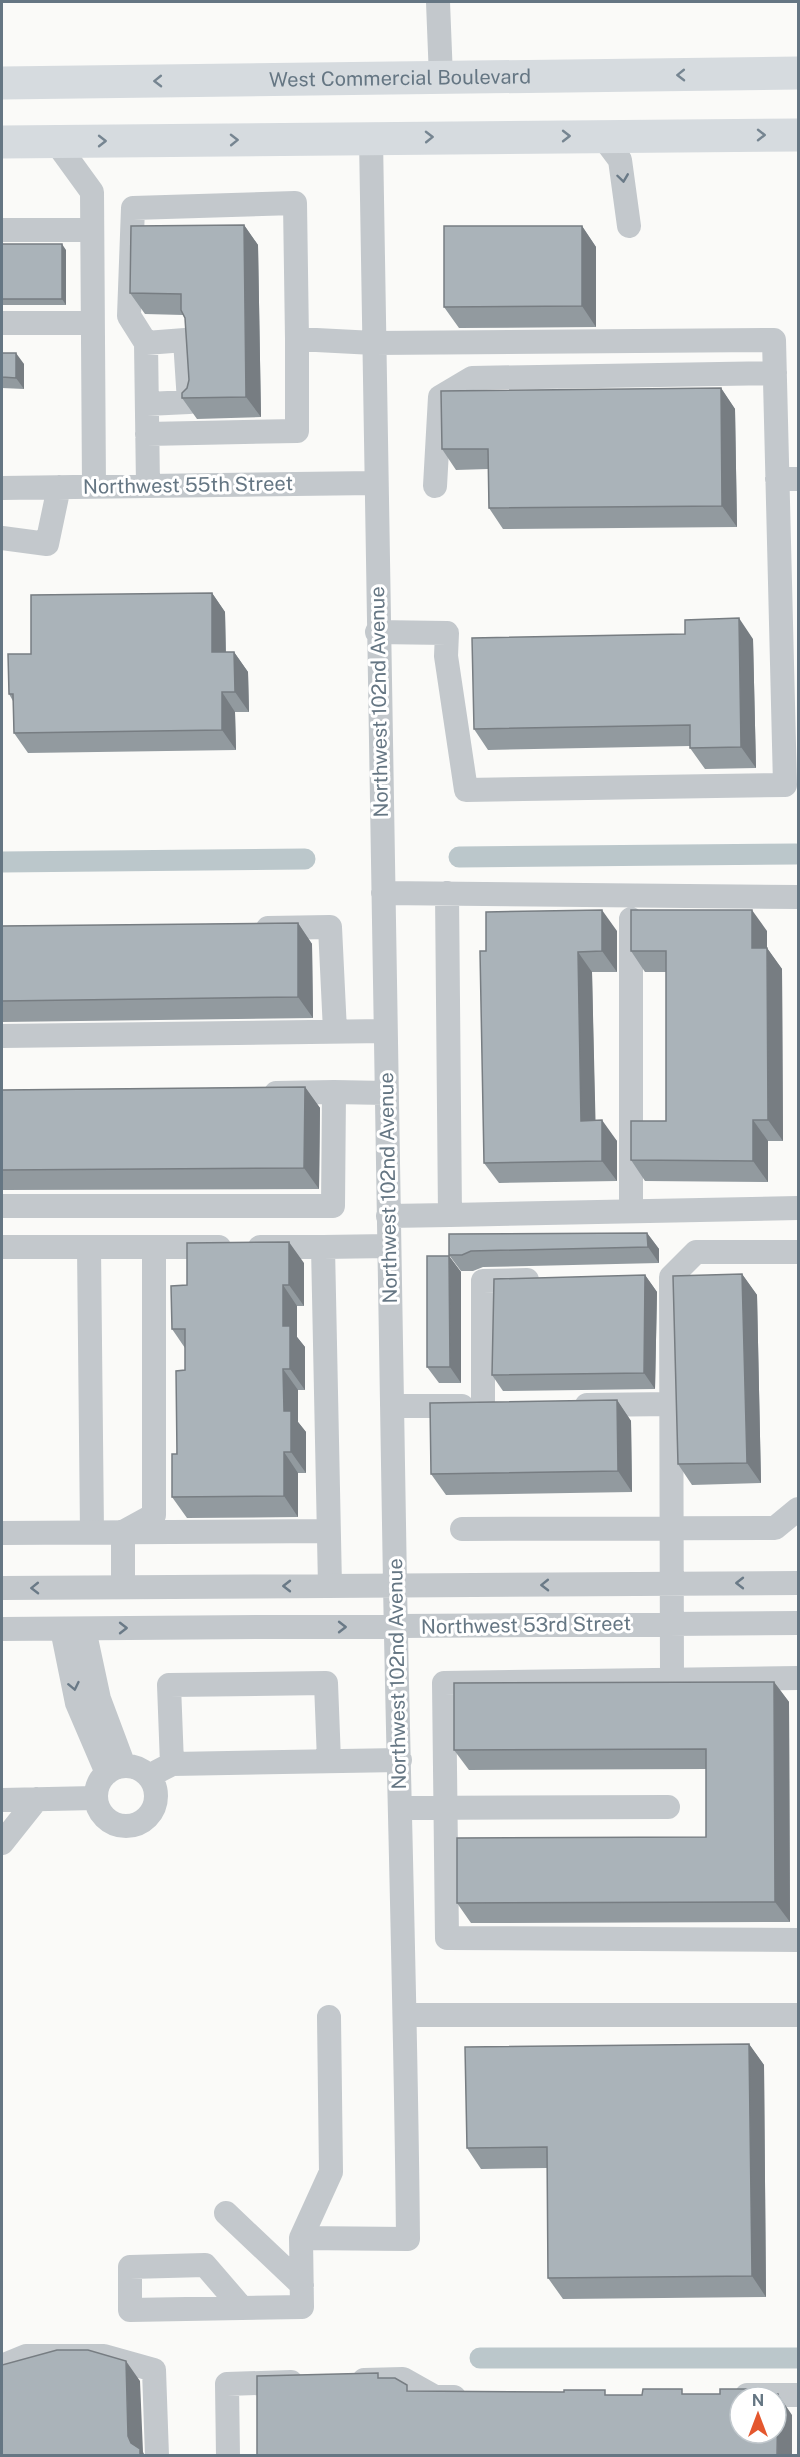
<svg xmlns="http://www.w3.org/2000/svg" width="800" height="2457" viewBox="0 0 800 2457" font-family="'Public Sans',sans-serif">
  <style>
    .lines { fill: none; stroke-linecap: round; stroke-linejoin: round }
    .canal { stroke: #bbc7cb; stroke-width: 21 }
    .minor { stroke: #c3c8cc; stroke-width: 24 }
    .highway { stroke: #d6dbdf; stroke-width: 33 }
    .wall { fill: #929a9f }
    .shaded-wall { fill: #777d82 }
    .building { fill: #aab3b9; stroke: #777d82; stroke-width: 1.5; fill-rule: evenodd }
    .oneway { stroke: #768591 }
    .oneway2 { stroke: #6a7a87 }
    .labels { text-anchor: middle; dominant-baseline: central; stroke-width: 6; stroke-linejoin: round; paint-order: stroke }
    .street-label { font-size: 20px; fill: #657683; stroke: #fff }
  </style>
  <rect width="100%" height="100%" fill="#fafaf8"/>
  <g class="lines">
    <path class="canal" d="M459 857 796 854
      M2 862 305 859
      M480 2358H798"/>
    <path class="minor" d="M438 2 441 78
      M602 136 620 160 629 226
      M55 141 92 192 94 486
      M2 230H91
      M2 323H92
      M146 343 185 340 189 402 147 404
      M147 434 297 431V339
      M777 479H798
      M148 486 146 343 129 316 133 208 295 203 297 339 374 343 774 340 785 785 466 790 446 656 447 633 377 632
      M435 486 440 397 472 378 775 373
      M2 488 375 483
      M2 538 47 544 59 487
      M383 893 798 897
      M631 919V1211
      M268 928 330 927 335 1031
      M2 1036 385 1031
      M276 1093 334 1092
      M2 1206H333L334 1092 386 1093
      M450 1215 798 1208
      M388 1216 450 1215 447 893
      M2 1247H219
      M89 1247 92 1532
      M260 1247H323
      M587 1405 672 1404
      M392 1406H462
      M483 1406V1281L527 1280
      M462 1529 775 1528 798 1509
      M2 1533 328 1531
      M330 1586 323 1247 389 1246
      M123 1587V1532L154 1515V1247
      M2 1588 798 1583
      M2 1629 798 1623
      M62 1629 77 1703 107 1773
      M84 1629 99 1699 124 1766
      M798 1678 444 1683 447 1938 798 1940
      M672 1680 671 1277 696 1252H798
      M172 1764 169 1685 326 1683 329 1761
      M96 1796a30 30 0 1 1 60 0a30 30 0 1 1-60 0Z
      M149 1776 172 1764 400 1760
      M2 1800 95 1798
      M401 1808 668 1807
      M2 1843 37 1799
      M406 2015H798
      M226 2213 302 2285
      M301 2238 331 2172 329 2017
      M242 2308 205 2265 130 2267V2310L302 2307 301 2238 408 2239C406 2021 399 1803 395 1584 384 1102 377 620 371 138
      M2 2366 26 2356H104L154 2370 157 2456
      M364 2380 403 2379 435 2397H454
      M747 2395H798
      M228 2456 227 2384 291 2382"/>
    <g class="highway">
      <path id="s1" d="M2 83 798 73"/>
      <path d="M2 142 798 135"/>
    </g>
  </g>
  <path class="wall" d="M244 225 258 245 261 417 197 419 182 398 187 388 189 380 185 318 183 315 145 314 130 293Z
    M582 226 596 247V327L459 328 444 307Z
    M2 244 66 250V305H2Z
    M2 353 24 364V389L2 388Z
    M721 388 735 409 737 527 503 529 489 508 488 469 456 470 442 449Z
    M212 593 225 612 226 652H234L248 672 249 712H235L236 750 28 753 14 733 13 701 9 694 31 654Z
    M753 639 756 768 705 769 690 748V746L488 750 474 729Z
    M298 923 312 944 313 1018 2 1022V926Z
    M617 931V972H592L595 1121 617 1141V1181L499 1183 484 1163 486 951Z
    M767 931V948L782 969 783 1141H768V1182L645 1181 631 1160 666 1121V972H645L631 951Z
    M305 1087 320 1108 319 1189 2 1190V1090Z
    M647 1233 659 1249V1263L483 1267 473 1271H461L449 1255V1234Z
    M449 1256 461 1272V1383H439L427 1367Z
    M304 1263V1306H297V1337L305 1347V1390H298V1422L306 1432V1473H298V1517L187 1518 172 1497 185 1370V1348L172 1329 187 1285Z
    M742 1274 757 1295 761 1483 692 1485 678 1464Z
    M645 1275 657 1292 655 1389 503 1391 492 1375Z
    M617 1400 631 1421 632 1492 446 1495 431 1474Z
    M774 1682 789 1702 790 1922 471 1923 457 1903 706 1837V1769L469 1770 454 1750Z
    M749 2044 764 2065 766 2297 563 2299 548 2278 547 2168 481 2169 467 2148Z"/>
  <path class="shaded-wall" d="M244 225 258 245 261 417 246 397Z
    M582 226 596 247V327L582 306Z
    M62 244 66 250V305L62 299Z
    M16 353 24 364V389L16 378Z
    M721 388 735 409 737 527 722 506Z
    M212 593 225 612 226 672 212 652Z
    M739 618 753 639 756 768 741 747Z
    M234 652 248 672 249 712 235 692Z
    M222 692 235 712 236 750 222 730Z
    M602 910 617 931V972L602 951Z
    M752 910 767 931V969L752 948Z
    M298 923 312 944 313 1018 298 997Z
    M767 948 782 969 783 1141 768 1120Z
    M578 952 592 972 596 1141 581 1121Z
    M305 1087 320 1108 319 1189 304 1168Z
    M602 1120 617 1141V1181L602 1161Z
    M753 1120 768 1141V1182L753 1161Z
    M647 1233 659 1249V1263L648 1247Z
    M289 1242 304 1263V1306L289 1285Z
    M449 1256 461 1272V1383L450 1367Z
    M742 1274 757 1295 761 1483 747 1463Z
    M645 1275 657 1292 655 1389 644 1373Z
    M283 1285 297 1306V1337L305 1347V1390L290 1369 283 1326Z
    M283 1369 298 1390V1422L306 1432V1473L291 1452 284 1411Z
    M617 1400 631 1421 632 1492 618 1471Z
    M284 1452 298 1473V1517L284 1496Z
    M774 1682 789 1702 790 1922 775 1902Z
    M749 2044 764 2065 766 2297 752 2276Z
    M126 2361 140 2381 143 2452 145 2456H139L131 2443 128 2436Z
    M778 2394 792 2415V2456H777Z"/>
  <path class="building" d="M244 225 246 397 182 398V393L187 388 189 380 185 318 181 310V294L130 293 131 226Z
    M444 226H582V306L444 307Z
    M2 244H62V299H2Z
    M2 353H16V378L2 377Z
    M721 388 722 506 489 508 488 449H442L441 391Z
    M212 593V652H234L235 692H222V730L14 733 13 694H9L8 654H31V595Z
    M739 618 741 747 690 748V725L474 729 472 638 685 634V620Z
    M602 910V951L578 952 581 1121 602 1120V1161L484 1163 480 951H486V912Z
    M631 910H752V948H767L768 1120H753V1161L631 1160V1121H666V951H631Z
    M298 923V997L2 1001V926Z
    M305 1087 304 1168 2 1170V1090Z
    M647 1233 648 1247 471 1251 462 1255H449V1234Z
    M289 1242V1285H283V1326H290V1369H283L284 1411H291V1452H284V1496L172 1497V1454H177L176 1371 185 1370V1329H172L171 1286 187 1285V1243Z
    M427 1256H449L450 1367H427Z
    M742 1274 747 1463 678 1464 673 1276Z
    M645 1275 644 1373 492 1375 494 1279Z
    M617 1400 618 1471 431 1474 430 1403Z
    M774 1682 775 1902 457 1903V1838L706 1837V1749L454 1750V1683Z
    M749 2044 752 2276 548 2278 547 2147 467 2148 465 2047Z
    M57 2350H88L126 2361 128 2436 131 2443 140 2449V2456H2V2365Z
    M378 2373V2378H395L407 2385V2391L564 2392V2390H605V2395H642L643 2389H682V2394H720V2389H760V2394H778L777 2456H257V2376ZM740 2397H776V2433H740Z"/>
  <defs><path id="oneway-chevron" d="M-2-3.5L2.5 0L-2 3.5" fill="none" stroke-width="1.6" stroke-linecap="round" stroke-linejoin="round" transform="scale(1.5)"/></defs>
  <g class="oneway">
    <use href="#oneway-chevron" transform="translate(681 75) rotate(179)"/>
    <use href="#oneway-chevron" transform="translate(158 81) rotate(179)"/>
    <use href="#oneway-chevron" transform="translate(761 135)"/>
    <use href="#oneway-chevron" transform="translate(566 136)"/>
    <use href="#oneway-chevron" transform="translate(429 137) rotate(-1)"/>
    <use href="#oneway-chevron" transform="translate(234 140) rotate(-1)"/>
    <use href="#oneway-chevron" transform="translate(102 141)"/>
  </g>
  <g class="oneway2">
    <use href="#oneway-chevron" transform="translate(623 178) rotate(82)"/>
    <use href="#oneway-chevron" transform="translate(740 1583) rotate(180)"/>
    <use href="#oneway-chevron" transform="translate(545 1585) rotate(179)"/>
    <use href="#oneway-chevron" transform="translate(287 1586) rotate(180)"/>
    <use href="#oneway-chevron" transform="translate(35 1588) rotate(179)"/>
    <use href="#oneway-chevron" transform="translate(342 1627)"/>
    <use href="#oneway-chevron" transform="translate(123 1628)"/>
    <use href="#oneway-chevron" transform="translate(74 1686) rotate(78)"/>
  </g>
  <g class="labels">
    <g class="street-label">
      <text stroke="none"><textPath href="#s1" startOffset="398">West Commercial Boulevard</textPath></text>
      <text transform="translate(188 485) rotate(-1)">Northwest 55th Street</text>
      <text transform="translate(379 702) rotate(-91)">Northwest 102nd Avenue</text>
      <text transform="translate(388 1188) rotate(-91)">Northwest 102nd Avenue</text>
      <text transform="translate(526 1625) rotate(-1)">Northwest 53rd Street</text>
      <text transform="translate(397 1674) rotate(-91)">Northwest 102nd Avenue</text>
    </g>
  </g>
  <rect width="800" height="2457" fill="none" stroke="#657683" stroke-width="6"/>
  <g transform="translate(758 2415)"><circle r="28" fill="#ffffff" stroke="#c1c8cd" stroke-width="1.5"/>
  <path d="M0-4.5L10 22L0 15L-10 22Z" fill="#e4572e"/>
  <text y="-9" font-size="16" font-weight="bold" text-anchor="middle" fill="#657683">N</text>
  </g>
</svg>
